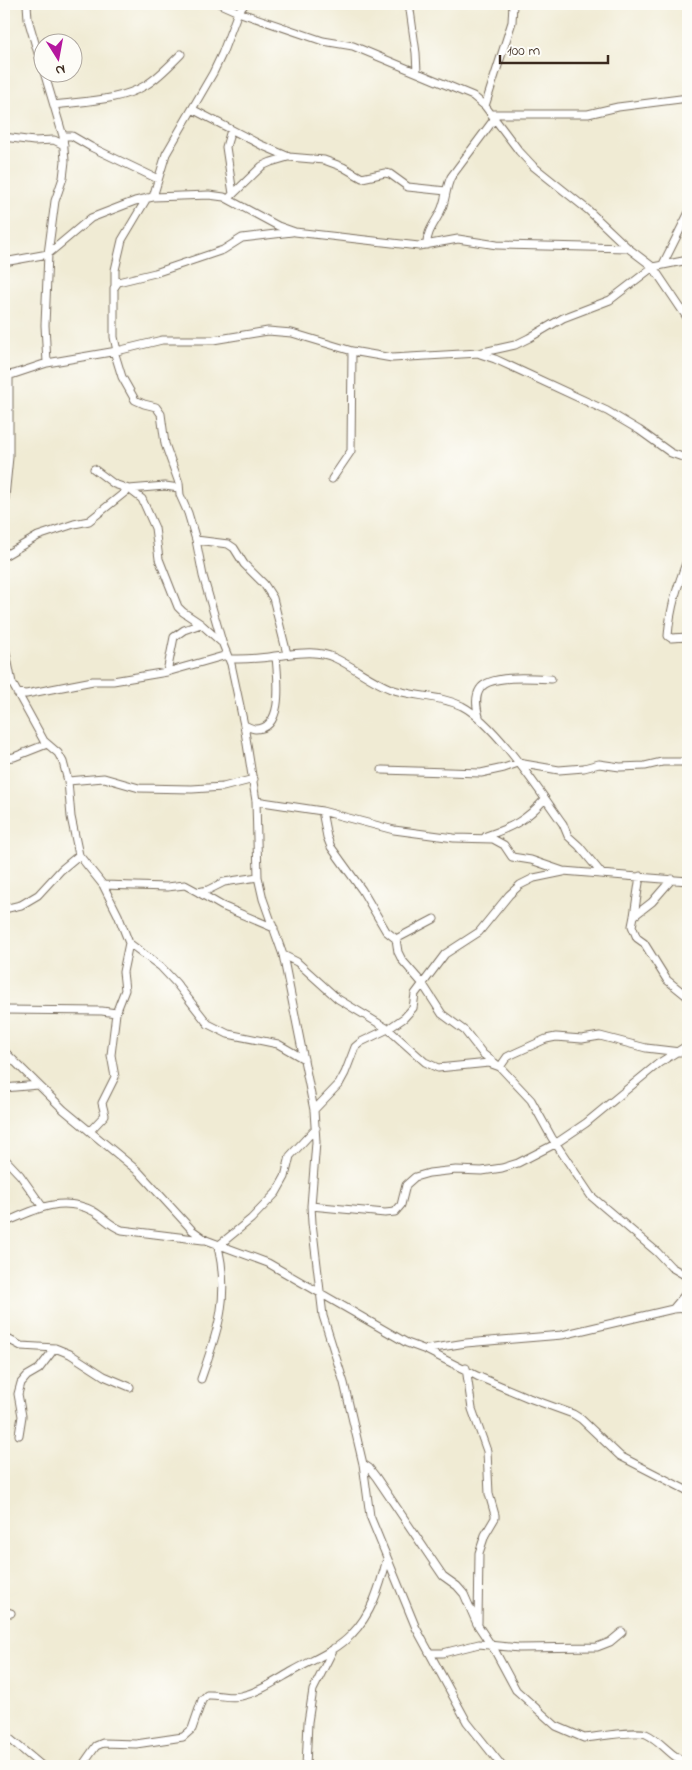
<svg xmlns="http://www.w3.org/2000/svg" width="692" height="1770" viewBox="0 0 692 1770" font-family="'Indie Flower',sans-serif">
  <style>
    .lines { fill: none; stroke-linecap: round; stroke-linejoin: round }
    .street-casing { stroke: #7a6e5e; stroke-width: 9 }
    .street { stroke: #fff; stroke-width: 7 }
  </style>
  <rect width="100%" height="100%" fill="#fdfcf7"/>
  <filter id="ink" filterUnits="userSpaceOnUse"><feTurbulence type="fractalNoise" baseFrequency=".02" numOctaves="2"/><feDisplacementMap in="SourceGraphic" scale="10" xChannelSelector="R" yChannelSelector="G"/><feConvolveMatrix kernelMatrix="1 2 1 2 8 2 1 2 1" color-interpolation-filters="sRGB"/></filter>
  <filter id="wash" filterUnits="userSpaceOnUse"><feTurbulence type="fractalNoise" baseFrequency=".0096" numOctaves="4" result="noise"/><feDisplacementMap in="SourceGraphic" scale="20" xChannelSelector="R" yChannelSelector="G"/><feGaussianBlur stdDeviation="1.12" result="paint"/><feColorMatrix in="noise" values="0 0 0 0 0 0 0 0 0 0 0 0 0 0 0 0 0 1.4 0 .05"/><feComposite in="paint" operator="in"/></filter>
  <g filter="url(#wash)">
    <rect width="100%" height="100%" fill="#f0ebd4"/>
  </g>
  <g filter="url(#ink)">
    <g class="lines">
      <g class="street-casing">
        <path id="street" d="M27 4 28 19 42 67
          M220 4 238 12 323 41 353 46 473 96 485 106 519 151 533 166 588 210 628 248 653 267 688 319
          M411 4 410 10 416 53 417 72
          M54 105C83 101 120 101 146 85 159 77 170 65 181 54
          M485 106 512 22 513 4
          M192 109 261 145 289 157 324 160 343 167 362 178 385 173 390 174 408 187 446 191
          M492 114H588L618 107 688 98
          M231 130 226 147 233 194
          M63 136H72L91 147 158 179
          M4 137 34 141 54 140 64 145
          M153 197 166 154 213 73 222 54 238 12 245 4
          M228 199 262 166 271 162 288 157
          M427 245C426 231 437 221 442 208 446 198 446 187 451 177L495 118
          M4 262 48 254 55 201 63 178 65 161 63 136 44 72
          M663 264 688 214
          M115 285V270L122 240 147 198
          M114 351 122 377 135 400 144 404 156 407 161 414 165 444 179 483 180 495 188 513 196 540 203 576 222 642 231 664 244 725 256 801 322 811 394 830 454 838 493 839 504 845 512 857 531 860 563 871 688 881
          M117 351 114 337V288L118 282 155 273 223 250 242 238 292 232
          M480 354 495 359 607 411 639 430 671 453 688 459
          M47 363 45 325 48 254 91 218 135 201 153 197 209 195 224 197 278 226 295 232 410 245 419 246 458 239 497 245 628 248
          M4 373 9 375 14 374 47 363 117 351 162 340H213L268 331 292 333 352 351 392 358 479 353 515 345 529 338 563 318 610 300 653 267 688 260
          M94 469 114 484 129 489 142 499 155 528 159 559 178 607 183 612 201 624 221 642
          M332 479 351 451 352 351
          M4 507 9 457V375
          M196 540 228 544 234 548 244 564 264 584 273 598 287 654
          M4 556 38 536 74 524 89 521 129 489 165 486 179 488
          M688 558C678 584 670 608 668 636L671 638 688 637
          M4 643 12 683 44 741 58 753 63 762 68 781 71 817 79 855 61 870 38 895 21 905 4 909
          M229 659C244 659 260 659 275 656 295 654 315 649 335 658 354 667 371 681 391 689 414 697 439 695 462 706 495 723 540 792 563 824L568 836 579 846 602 874
          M167 672 174 637 184 630 201 624
          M17 693 26 694 93 681H113L167 672 227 655
          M480 720C477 710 474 698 480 689 489 674 535 678 551 679
          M244 725C247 726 252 729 255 729 286 730 277 674 276 656
          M4 758 14 757 47 744
          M382 770 481 773 504 768 518 763 559 770 584 768 599 764 620 767 645 766 662 762H688
          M68 781 104 778 139 788 192 789 223 787 254 779
          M256 801 258 877 263 899 283 955 314 1110 316 1142 311 1206 312 1223 323 1316 344 1383 363 1464 370 1516 416 1628 467 1722 502 1766
          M322 811 327 837 331 847 362 890 386 931 396 939 398 952 402 960 422 983 442 1014 465 1031 483 1054 500 1067 507 1057 513 1054 546 1039 556 1037 582 1039 600 1036 646 1048 680 1052
          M486 836C513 827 526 820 545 799
          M79 855 103 885 118 915 129 943 123 972 125 990 116 1013
          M640 876 634 916 632 926 637 938 644 943 667 980 688 997
          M103 885 167 887 185 885 198 892 208 890 224 882 258 877
          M198 892 222 906 274 928
          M634 916 652 902 672 879
          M396 939 434 919
          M129 943 161 967 176 983 208 1024 228 1034 278 1044 304 1059
          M283 955 297 962 338 999 388 1029 425 1062 438 1068 489 1063 500 1067 531 1100 552 1138 591 1196 657 1252 671 1267 688 1277
          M4 1010 102 1011 116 1013 111 1055 115 1077 102 1103 105 1115 90 1131
          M4 1051 64 1110 139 1172 192 1230 206 1240 268 1263 407 1343 426 1350 477 1376 529 1398 573 1414 581 1419 620 1456 688 1491
          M4 1088 38 1085
          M314 1110 339 1084 345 1073 355 1047 361 1042 388 1029 404 1018 413 1008 415 994 445 954 479 932 509 895 520 885 534 878 563 872
          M4 1158 20 1175 42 1206
          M311 1206 385 1213 395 1212 401 1205 406 1185 415 1177 429 1173 456 1170 482 1171 502 1168 518 1163 555 1144 586 1123 659 1063 688 1045
          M4 1223C34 1210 61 1195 93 1211 104 1217 110 1226 122 1230L203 1240
          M673 1309 688 1291
          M4 1337 21 1346 55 1348 70 1354 104 1376 130 1387
          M428 1349 466 1343 562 1335 673 1309 688 1308
          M466 1368 472 1409 487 1451 489 1494 495 1515V1518L485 1535 479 1553 478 1623
          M201 1379C218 1330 230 1299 218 1246L251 1219 276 1193 285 1177 290 1156 316 1128
          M19 1435 22 1416 18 1394 21 1383 27 1376 39 1369 55 1348
          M363 1464 369 1468 376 1477 443 1576 457 1586 464 1594 477 1624 495 1651 516 1690 556 1726 584 1738C597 1737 635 1730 646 1734 662 1741 671 1758 688 1763
          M4 1611 11 1613
          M430 1653H443L479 1644 519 1648 597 1647 610 1642 622 1632
          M4 1734 42 1766
          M82 1766 96 1746 103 1743 136 1744 183 1737 192 1729 202 1700 207 1695C218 1694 230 1699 241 1696 260 1692 277 1680 293 1671 312 1660 336 1651 351 1635 372 1614 380 1586 387 1559
          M306 1766 308 1722 313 1690 334 1648"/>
      </g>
      <use href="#street" class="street"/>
    </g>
  </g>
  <rect width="692" height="1770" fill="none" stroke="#fdfcf7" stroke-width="20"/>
  <g transform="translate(58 58) rotate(169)"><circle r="24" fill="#fdfcf7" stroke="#afa8a0"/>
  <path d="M0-4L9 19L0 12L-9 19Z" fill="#b5179e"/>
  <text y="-8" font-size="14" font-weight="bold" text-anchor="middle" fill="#3b2a1e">N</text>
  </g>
  <path d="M500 55v8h108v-8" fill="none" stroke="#3b2a1e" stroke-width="2.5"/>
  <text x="507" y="55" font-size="15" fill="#3b2a1e" stroke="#fdfcf7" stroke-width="4" paint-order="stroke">100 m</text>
</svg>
